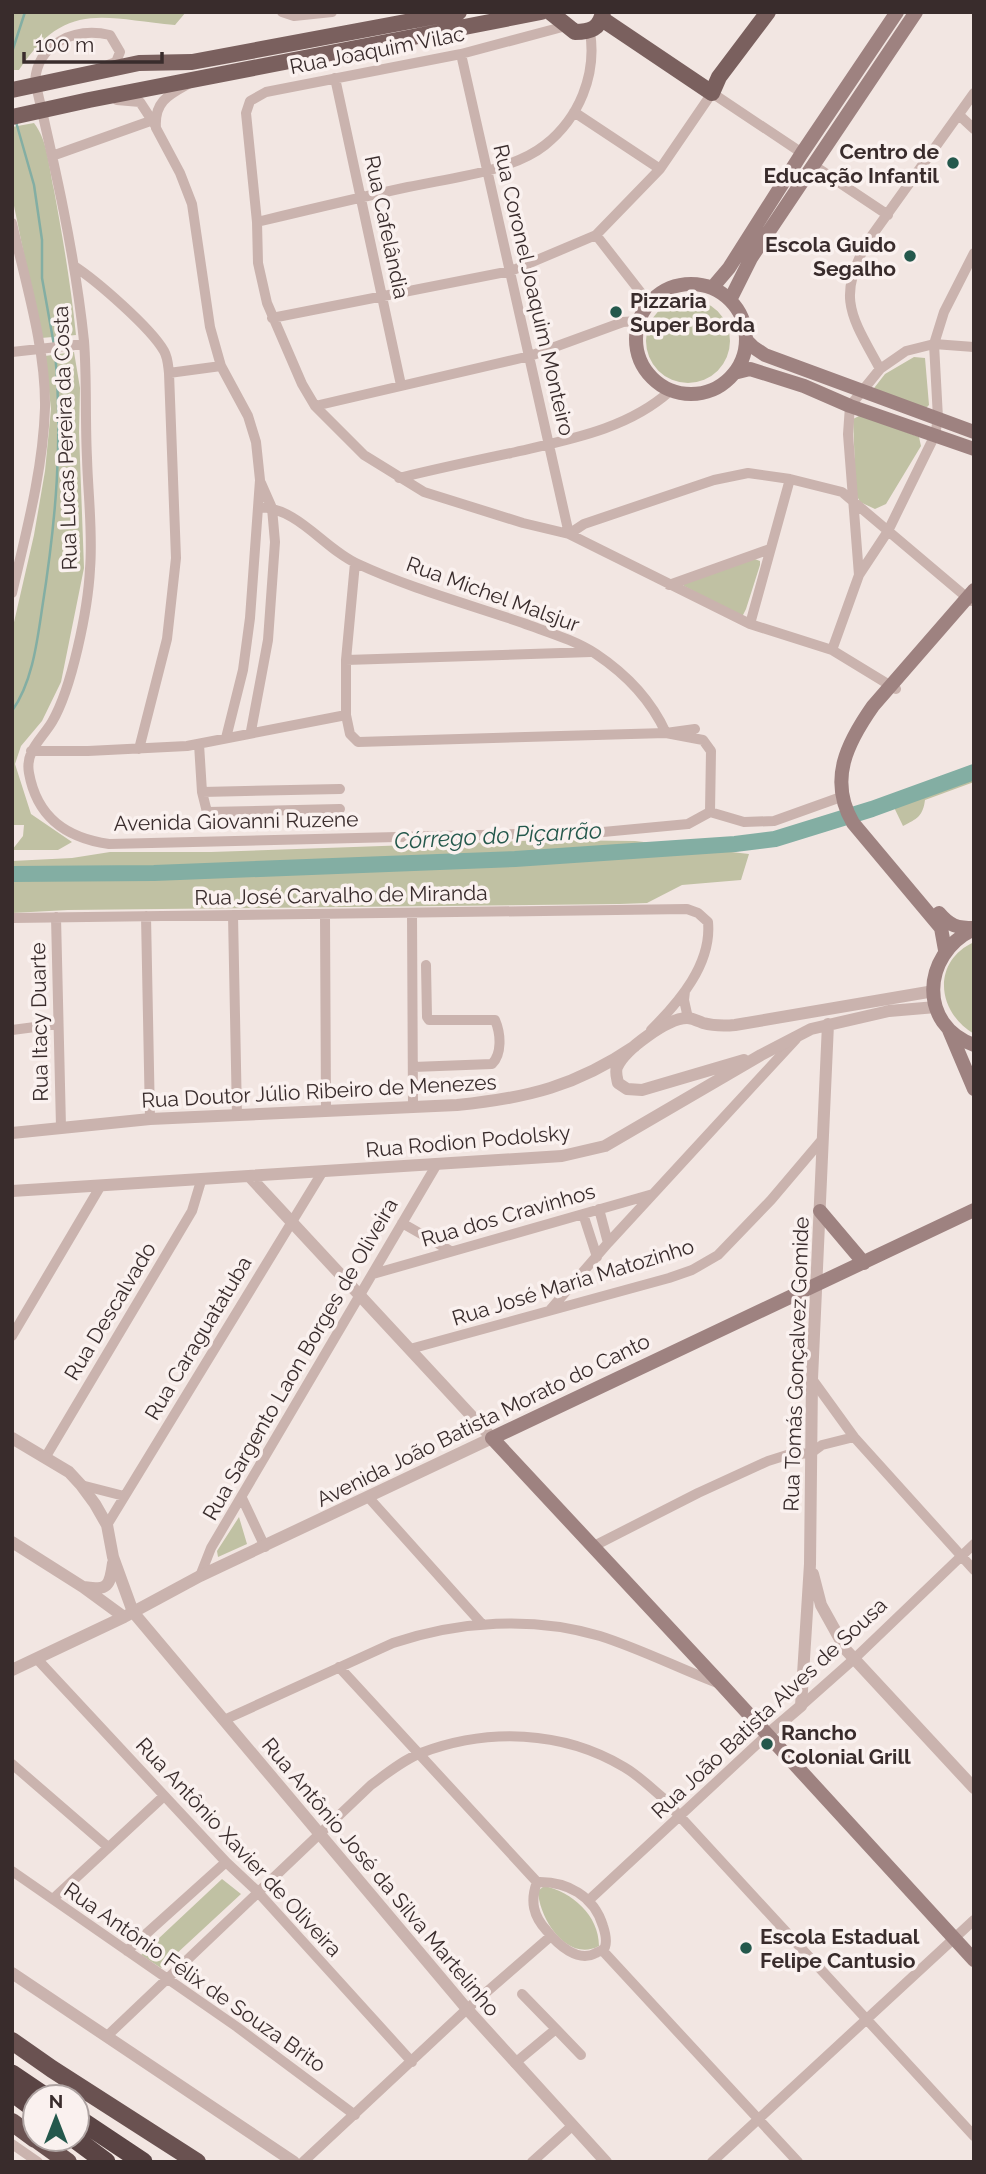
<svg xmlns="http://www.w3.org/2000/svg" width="986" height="2174" viewBox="0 0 986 2174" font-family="Raleway,sans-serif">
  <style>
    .green { fill: #c0c1a3 }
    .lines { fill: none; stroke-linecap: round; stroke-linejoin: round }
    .stream { stroke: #83aea3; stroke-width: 2.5 }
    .river { stroke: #83aea3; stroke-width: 16 }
    .minor { stroke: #cab3ae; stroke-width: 10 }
    .tertiary { stroke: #cab3ae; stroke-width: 12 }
    .secondary { stroke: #9e8280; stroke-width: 14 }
    .primary { stroke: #7a605e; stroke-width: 16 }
    .trunk { stroke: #6a5251; stroke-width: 18 }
    .motorway { stroke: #5a4444; stroke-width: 19 }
    .poi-dot { fill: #24584c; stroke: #faf1ef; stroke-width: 2.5 }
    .labels { text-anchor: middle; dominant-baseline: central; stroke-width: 7; stroke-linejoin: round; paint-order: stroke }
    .street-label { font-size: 21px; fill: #392c2c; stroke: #faf1ef }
    .poi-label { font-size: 21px; font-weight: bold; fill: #392c2c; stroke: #faf1ef; text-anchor: start }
    .water-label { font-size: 23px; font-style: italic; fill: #24584c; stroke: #faf1ef }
  </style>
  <rect width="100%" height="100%" fill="#f2e6e2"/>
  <path class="green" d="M12 12H186L175 25C102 18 65 0 19 70H12Z
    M34 123C48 141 49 168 54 190 63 239 71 286 76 335L41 338 12 196V127Z
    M646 341a42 42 0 1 1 84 0a42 42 0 1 1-84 0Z
    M74 352 80 388 79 432 84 568 61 682 42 721 21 746 15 764 31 814 72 842 58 850H12L23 836 24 825H12V631L34 535 45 471 51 409 45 356Z
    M914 357 925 358 929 405 924 410 871 392 885 374Z
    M861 415 919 437 921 446 886 504 875 509 860 502 856 494 853 419Z
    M752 558 760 561V565L746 609 742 617 684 586V583Z
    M974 764V782L925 800C923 816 917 819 903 826L889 797Z
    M550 840 635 841 749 854 741 880 682 885 647 903 620 904 68 910 12 913V861L72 858 110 852H211Z
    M974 942V1034C937 1012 931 962 974 942Z
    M239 1517 247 1544 218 1557 217 1551Z
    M222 1879 241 1894 161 1968 141 1955Z
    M544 1886C572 1892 599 1915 599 1946 567 1963 539 1918 538 1891Z"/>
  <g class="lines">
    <path class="stream" d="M12 52 25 12
      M16 122 34 185 42 240V278L54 345
      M12 711C32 683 37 643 42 609 56 521 63 441 55 352"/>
    <path class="river" d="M12 874 154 873 515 859 735 844 775 839 872 809 974 772"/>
    <path class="minor" d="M282 12 294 16 332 12
      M566 26 461 54 266 92 250 101 246 113 257 222 258 263 267 303 302 384 315 406 364 455 424 492 523 523 569 534 750 624 832 650 896 689
      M461 54 569 534 584 524 714 480 748 473 790 479 842 492 971 601
      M108 65 116 62 120 52 110 35C75 27 38 43 35 81 55 167 75 254 84 341 87 380 85 419 87 458 88 495 93 532 90 569 88 609 72 688 52 722 41 740 25 751 29 773 37 818 67 838 109 844L603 832 688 824 710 812
      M335 78 401 385
      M188 84C168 95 154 102 156 128L180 173 192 204 210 327 221 366 248 416 256 442 260 480 250 618 243 670 226 738
      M117 100 140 102 155 125
      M574 112 660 169
      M959 115 974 129
      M52 156 156 119
      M813 165 888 215
      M257 222C307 210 357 198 408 187 449 178 511 172 545 145 579 118 597 75 590 32
      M12 223C25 281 46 348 45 408 43 470 26 533 12 593
      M596 235 649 303
      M74 266C97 281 151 328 164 351 168 358 168 365 169 373L176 558 167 639 139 749
      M272 318 511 271 596 235 660 169 712 93 802 153
      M12 352 84 344
      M880 369C852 317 835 298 868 241L974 93
      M169 373 221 366
      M315 406 530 356 623 322 637 321
      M399 478C436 469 473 461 511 453 566 440 627 430 670 391
      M259 507C299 508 324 549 358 564 412 589 468 604 523 623 547 632 575 640 596 654 626 674 651 700 666 733L703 740 711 751 710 812
      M355 563 346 660V715L350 734 358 742 666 733 695 729
      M859 575 848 434 850 406 880 369 906 351 934 344 974 347
      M669 585 770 549
      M750 624 790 479
      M832 650 859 575 888 531 935 435 938 418 934 344 944 312 974 253
      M346 660 591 652
      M251 731 268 640 275 542 272 508 261 483
      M199 744 202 792 207 812 340 809
      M31 751H88L187 746 346 715
      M202 792 340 789
      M710 812 744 822 774 821 841 797
      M412 913 413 1107
      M233 915 237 1116
      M325 915 326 1111
      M146 916 150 1119
      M56 917 61 1127
      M12 918 687 909 698 913 708 922C712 964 679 1002 651 1030
      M685 991 684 1000 688 1018
      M12 1030 58 1024
      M413 1067 492 1064C502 1054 501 1034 495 1020H429L427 1017 426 965
      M599 1209 608 1243
      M583 1214 597 1257
      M402 1223 449 1250
      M373 1274 653 1194
      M550 1310 608 1243 796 1039
      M12 1336 100 1187
      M410 1349 669 1278 692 1270 718 1255 771 1200 821 1141
      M812 1379 854 1437 974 1570
      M45 1458 192 1211 201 1181
      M81 1485 124 1496
      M242 1498 265 1547
      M369 1498 482 1624
      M107 1525 323 1171
      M592 1547 698 1493 768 1461 787 1455 811 1453 822 1445 854 1437
      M200 1576 211 1548 437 1164
      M37 1659 226 1862 257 1891 412 2062
      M339 1667 537 1882
      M801 1706 854 1659 974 1544
      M224 1720 393 1643C459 1621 533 1616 600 1636 641 1649 680 1669 720 1684
      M12 1764 108 1847
      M12 1871 237 2027 355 2115
      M537 1882C567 1881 594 1896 603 1926 605 1932 607 1941 605 1947 603 1951 600 1951 596 1953 578 1963 558 1945 547 1931 533 1916 530 1901 537 1882Z
      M53 1899 164 1796
      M589 1900 767 1735
      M602 1950 798 2162
      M127 1951 226 1862
      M522 1994 556 2029
      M107 2036 371 1785C386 1774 403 1760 421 1753 487 1728 562 1730 624 1767 638 1775 650 1787 662 1797L974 2136
      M515 2063 556 2029 581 2055
      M12 2144 38 2162
      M303 2162 467 2009 551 1936
      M532 2162 572 2126
      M712 2162 974 1920"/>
    <path class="tertiary" d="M744 1060 642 1090 627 1089 618 1083C617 1078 615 1072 617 1067 625 1049 668 1018 687 1018 692 1018 698 1021 703 1023 714 1026 724 1026 735 1025L934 991
      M12 1133 150 1119 457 1105C528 1098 576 1086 635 1046
      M12 1191 562 1156 605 1146 761 1055 811 1029 889 1011 936 1007
      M12 1438 69 1472 81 1485 95 1504 107 1525 113 1557 133 1612 467 2009 606 2162
      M12 1542 83 1587 124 1617
      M813 1574 821 1605 846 1650 974 1788
      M83 1587C108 1591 110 1586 113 1563
      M12 1670 124 1617 200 1576 492 1438 250 1177
      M767 1735 801 1706 810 1564 812 1379 828 1024
      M12 1973 294 2162"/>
    <path class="secondary" d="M636 339a55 55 0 1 1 110 0a55 55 0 1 1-110 0Z
      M712 288 729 268 802 153 897 12
      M730 300 751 258 916 12
      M746 340 753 347 765 355 974 432
      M734 373 750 369 804 386 850 406 974 449
      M939 913C950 926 957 928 974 928
      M972 930C922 955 918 1025 974 1045
      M945 950 941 928 853 823C828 780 847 743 873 706L974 590
      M949 1030 974 1089
      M974 1210 492 1438 722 1685 974 1960
      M820 1211 864 1263"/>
    <path class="primary" d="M550 12 575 32C590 32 600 29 603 12
      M602 19 712 93 719 77 768 12
      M12 90 139 63 192 62 459 12
      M12 117 89 100 541 12"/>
    <path class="trunk" d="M12 2041 52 2069 197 2162
      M12 2122 35 2139
      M36 2139 68 2162"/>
    <path class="motorway" d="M12 2074 46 2097
      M12 2092 35 2109
      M77 2118 143 2162
      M75 2139 106 2162"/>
  </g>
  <g class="poi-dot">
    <circle cx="953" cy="163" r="7"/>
    <circle cx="910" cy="256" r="7"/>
    <circle cx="616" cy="312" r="7"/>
    <circle cx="767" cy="1744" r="7"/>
    <circle cx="746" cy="1948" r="7"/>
  </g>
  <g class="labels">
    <g class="street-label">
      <text transform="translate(377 50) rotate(-11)">Rua Joaquim Vilac</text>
      <text transform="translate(387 227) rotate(78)">Rua Cafelândia</text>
      <text transform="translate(534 290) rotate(77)">Rua Coronel Joaquim Monteiro</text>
      <text transform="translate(65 438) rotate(-92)">Rua Lucas Pereira da Costa</text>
      <text transform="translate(493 594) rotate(20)">Rua Michel Malsjur</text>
      <text transform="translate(236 821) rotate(-1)">Avenida Giovanni Ruzene</text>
      <text transform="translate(341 895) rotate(-1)">Rua José Carvalho de Miranda</text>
      <text transform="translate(39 1022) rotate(-91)">Rua Itacy Duarte</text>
      <text transform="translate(319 1091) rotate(-3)">Rua Doutor Júlio Ribeiro de Menezes</text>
      <text transform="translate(468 1141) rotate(-5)">Rua Rodion Podolsky</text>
      <text transform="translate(508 1215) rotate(-16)">Rua dos Cravinhos</text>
      <text transform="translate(573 1282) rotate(-17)">Rua José Maria Matozinho</text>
      <text transform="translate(110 1311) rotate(-59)">Rua Descalvado</text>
      <text transform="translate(198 1338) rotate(-59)">Rua Caraguatatuba</text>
      <text transform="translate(300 1359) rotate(-60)">Rua Sargento Laon Borges de Oliveira</text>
      <text transform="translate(796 1364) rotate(-88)">Rua Tomás Gonçalvez Gomide</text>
      <text transform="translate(483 1420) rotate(-26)">Avenida João Batista Morato do Canto</text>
      <text transform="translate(769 1708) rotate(-43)">Rua João Batista Alves de Sousa</text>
      <text transform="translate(239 1847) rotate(47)">Rua Antônio Xavier de Oliveira</text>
      <text transform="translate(381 1877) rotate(50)">Rua Antônio José da Silva Martelinho</text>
      <text transform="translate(195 1977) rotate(35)">Rua Antônio Félix de Souza Brito</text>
    </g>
    <g class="poi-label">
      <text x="939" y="151" text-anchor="end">Centro de<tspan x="939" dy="24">Educação Infantil</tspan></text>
      <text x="896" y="244" text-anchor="end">Escola Guido<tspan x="896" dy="24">Segalho</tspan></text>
      <text x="630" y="300">Pizzaria<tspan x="630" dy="24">Super Borda</tspan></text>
      <text x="781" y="1732">Rancho<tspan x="781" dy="24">Colonial Grill</tspan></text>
      <text x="760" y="1936">Escola Estadual<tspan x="760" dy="24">Felipe Cantusio</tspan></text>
    </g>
    <g class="water-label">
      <text transform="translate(498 835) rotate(-3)">Córrego do Piçarrão</text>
    </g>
  </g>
  <rect width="986" height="2174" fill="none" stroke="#392c2c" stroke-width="28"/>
  <g transform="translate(56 2118)"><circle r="33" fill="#faf1ef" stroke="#ada2a1" stroke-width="2"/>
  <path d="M0-5L12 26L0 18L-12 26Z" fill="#24584c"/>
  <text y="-10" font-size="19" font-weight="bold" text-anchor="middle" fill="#392c2c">N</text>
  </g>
  <path d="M24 52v10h138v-10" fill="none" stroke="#392c2c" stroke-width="3.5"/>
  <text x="35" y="52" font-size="21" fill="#392c2c" stroke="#faf1ef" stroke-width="5" paint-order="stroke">100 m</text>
</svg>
